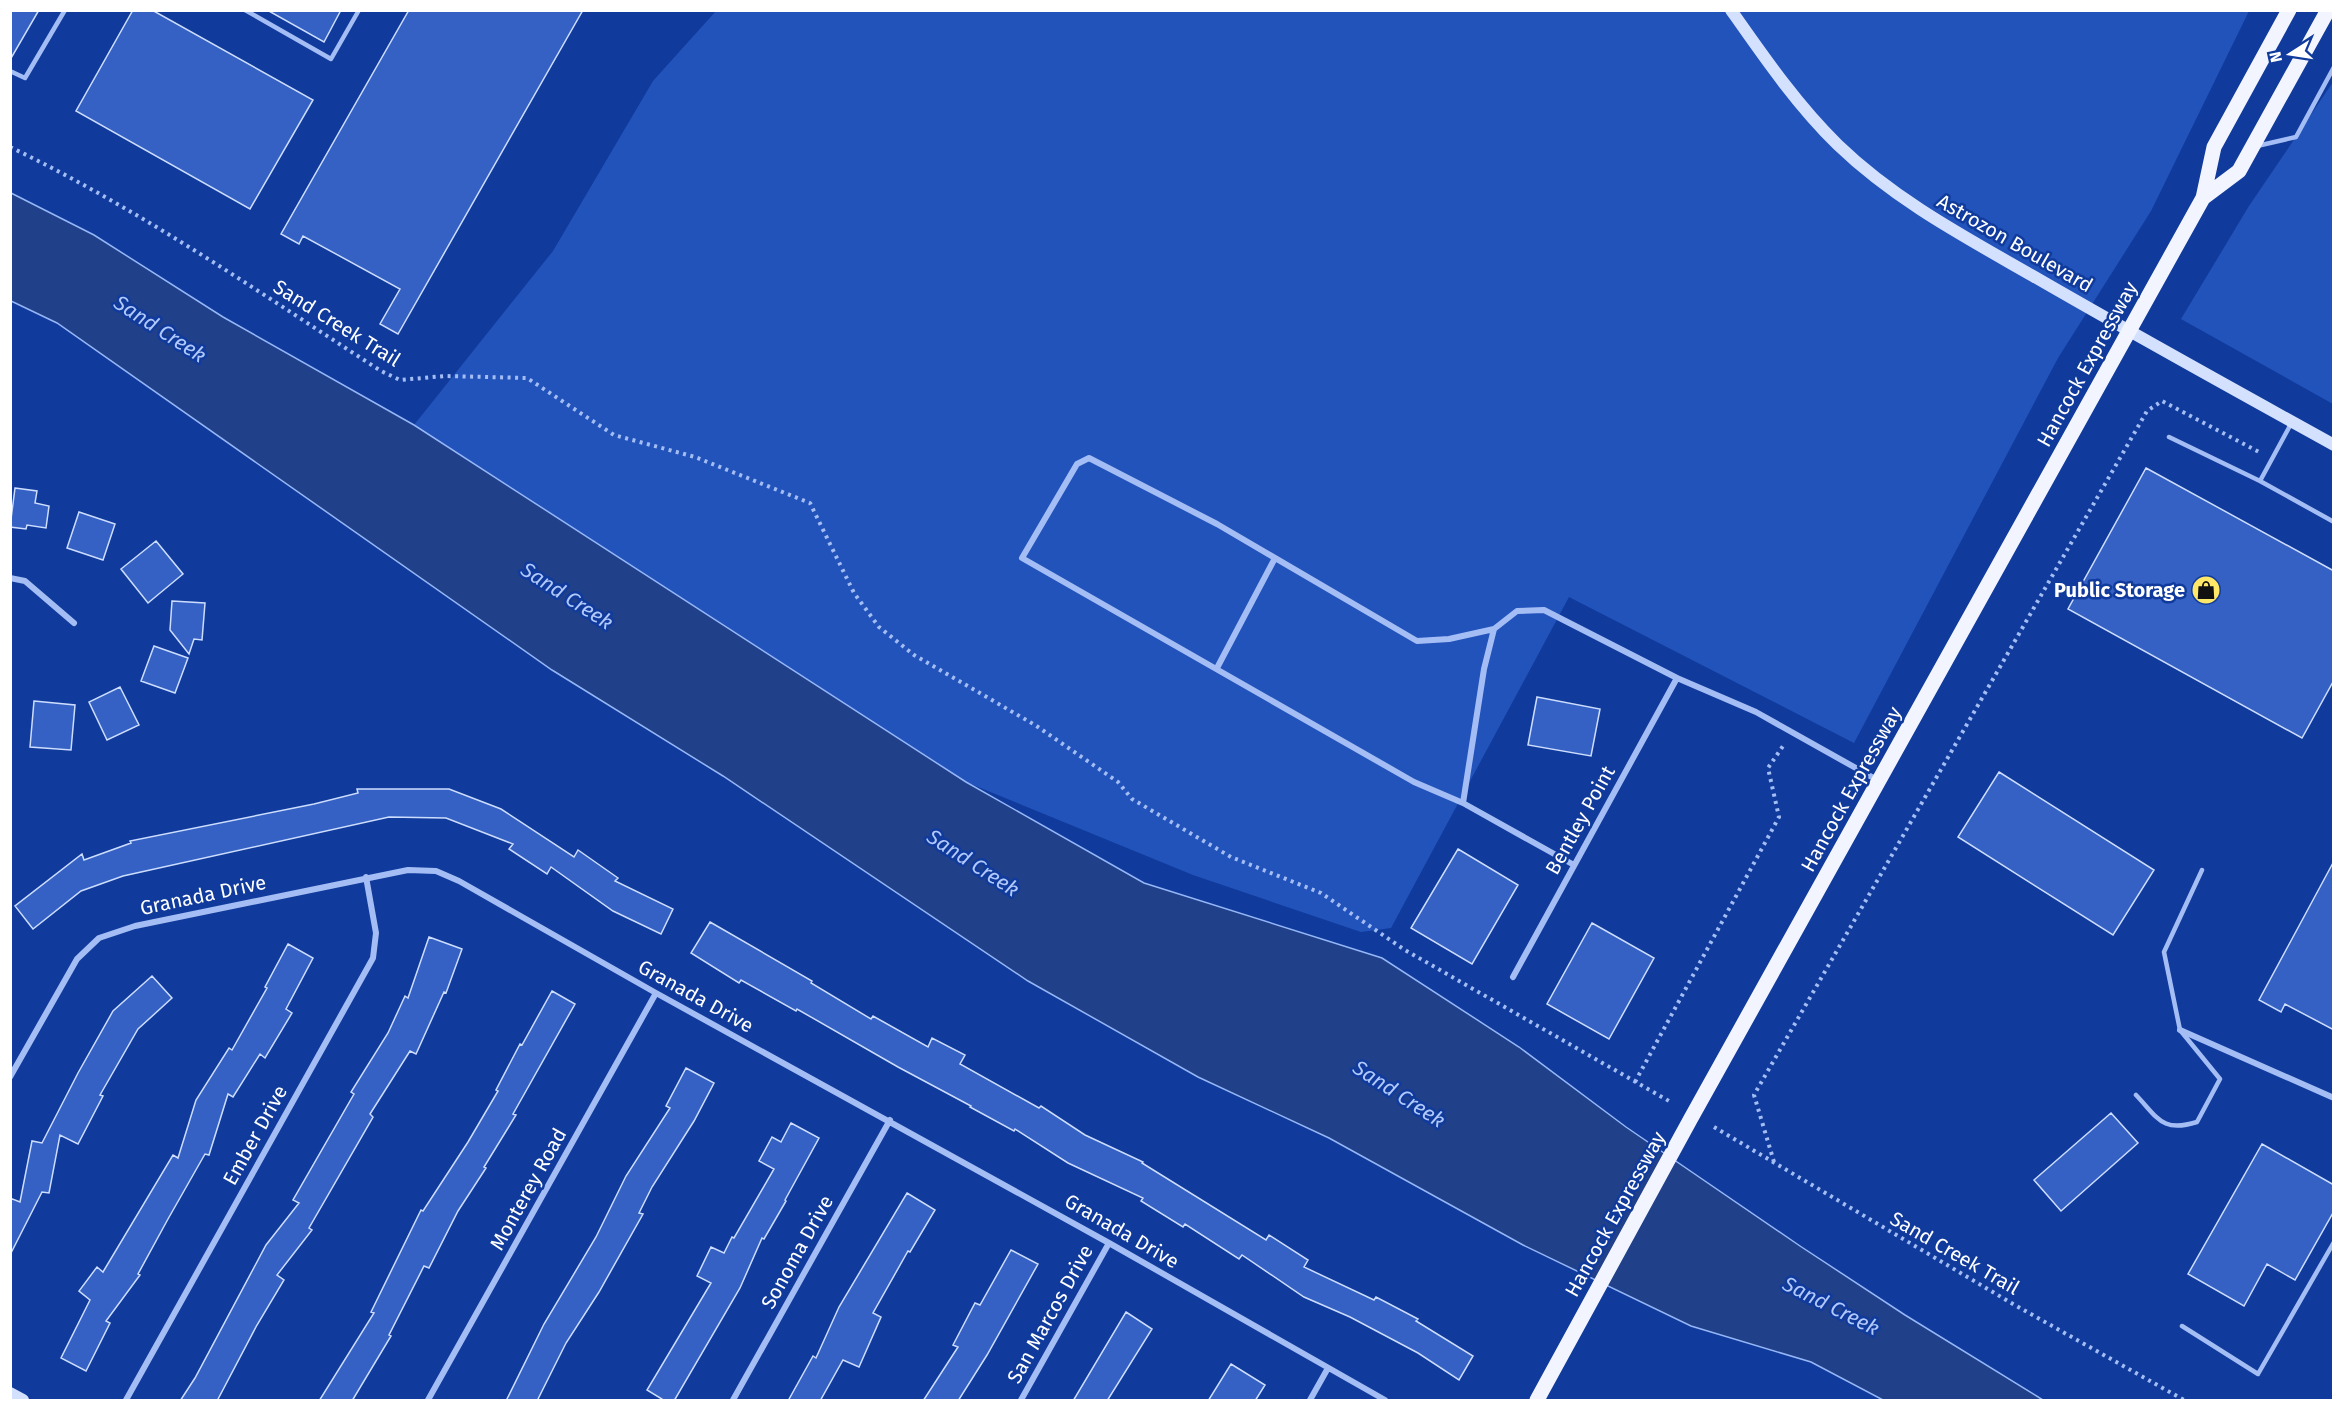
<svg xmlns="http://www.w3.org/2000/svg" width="2344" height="1411" viewBox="0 0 2344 1411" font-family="'Fira Sans',sans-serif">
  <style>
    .green { fill: #2253bb }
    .water { fill: #21408a; stroke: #95b7f8; stroke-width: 1.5 }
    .building { fill: #3461c3; stroke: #cdddfe; stroke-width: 1.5 }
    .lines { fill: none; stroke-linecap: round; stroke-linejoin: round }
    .path { stroke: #a4bef5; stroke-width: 4; stroke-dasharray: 3 4.5; stroke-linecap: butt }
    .lane { stroke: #a4bef5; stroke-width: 4.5 }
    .street { stroke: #a4bef5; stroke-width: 6 }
    .secondary { stroke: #d4e1fe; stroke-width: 12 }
    .primary { stroke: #f2f5ff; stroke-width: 15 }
    .labels { text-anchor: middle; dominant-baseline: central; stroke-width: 5; stroke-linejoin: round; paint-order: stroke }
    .street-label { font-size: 20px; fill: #fff; stroke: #103b9c }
    .poi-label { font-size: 20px; font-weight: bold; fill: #fff; stroke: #103b9c; text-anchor: end }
    .water-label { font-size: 21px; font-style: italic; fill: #b1c9fb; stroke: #103b9c }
  </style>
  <rect width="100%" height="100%" fill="#103b9c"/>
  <path class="green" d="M716 11H2249L2151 211 2058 358 1854 743 1569 597 1391 928 1361 932 1193 875 966 782 414 425 553 251 653 81Z
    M2333 82V404L2181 319 2249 206Z"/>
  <path class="water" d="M11 193 94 235 223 317 414 425 966 782 1144 883 1382 958 1519 1047 1626 1127 1800 1246 1905 1315 2043 1400H1883L1811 1362 1691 1326 1523 1245 1329 1138 1198 1077 1028 981 723 776 552 670 57 323 11 301Z"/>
  <path class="building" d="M10 10H39L10 60Z
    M133 10H152L313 100 250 209 76 111Z
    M267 10H341L324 42Z
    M409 10H583L398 334 380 324 400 289 303 236 299 244 281 234Z
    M2146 468 2334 571V680L2302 738 2068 609Z
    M15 488 37 491 35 503 49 506 46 528 27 525 26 529 10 527Z
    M79 512 115 524 103 560 67 548Z
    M156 541 183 574 148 603 121 569Z
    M172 601 205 603 202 640 194 639 189 654 170 630Z
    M154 646 188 658 175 693 141 681Z
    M120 687 139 725 107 740 89 702Z
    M1537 697 1600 709 1591 756 1528 745Z
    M34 701 75 705 71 750 30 747Z
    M1999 772 2154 870 2113 935 1958 837Z
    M357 789H449L501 809 574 857 578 850 618 878 615 881 673 909 661 934 613 911 551 867 547 874 509 849 513 844 446 818 389 817 123 876 81 891 33 929 15 906 82 854 84 860 131 843 130 841 314 804 358 793Z
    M1458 849 1518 885 1472 964 1411 928Z
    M2334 861V1030L2285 1004 2281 1012 2259 1000Z
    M710 922 812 981 811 983 871 1019 873 1016 928 1047 932 1038 965 1055 960 1064 1039 1108 1041 1106 1085 1135 1143 1162 1142 1163 1266 1240 1269 1235 1308 1260 1304 1267 1374 1300 1376 1297 1418 1319 1416 1321 1473 1356 1459 1380 1418 1353 1350 1317 1304 1297 1242 1255 1239 1259 1185 1224 1183 1227 1141 1201 1143 1198 1068 1163 1015 1129 1014 1131 970 1107 971 1106 898 1067 797 1009 796 1011 741 980 739 983 691 953Z
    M1592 923 1654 958 1609 1039 1547 1004Z
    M429 937 462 949 446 993 444 992 416 1054 410 1051 370 1114 373 1117 309 1228 312 1230 277 1275 284 1280 257 1325 217 1401H180L195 1378 266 1245 299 1203 293 1200 354 1094 351 1092 388 1033 405 996 408 998Z
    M288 944 313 958 286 1009 292 1013 265 1058 260 1054 233 1097 228 1094 209 1155 205 1154 168 1219 138 1274 140 1275 106 1321 110 1323 86 1371 61 1358 90 1300 79 1291 97 1267 103 1272 173 1155 178 1158 196 1100 229 1048 232 1050 267 988 265 987Z
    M152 976 172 998 138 1029 100 1095 103 1096 78 1144 60 1135 49 1193 42 1192 10 1255V1198L20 1202 32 1141 42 1143 78 1073 113 1011Z
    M552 991 575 1004 513 1114 516 1115 484 1167 486 1168 458 1211 429 1268 424 1266 389 1335 391 1336 352 1401H319L374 1313 371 1312 421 1210 423 1211 468 1142 498 1091 496 1090 520 1044 522 1045Z
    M686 1068 714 1083 694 1121 652 1187 639 1213 643 1214 599 1292 566 1343 537 1401H506L544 1324 596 1237 626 1176 670 1108 666 1106Z
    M2111 1113 2138 1143 2061 1211 2034 1180Z
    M791 1123 819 1138 785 1200 786 1201 764 1239 762 1238 740 1288 674 1401H665L647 1390 711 1283 697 1276 711 1247 724 1253 732 1237 734 1238 774 1169 759 1161 772 1137 781 1142Z
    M2262 1144 2334 1185V1211L2295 1280 2267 1264 2244 1306 2188 1274Z
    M907 1193 935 1210 910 1252 908 1251 873 1313 881 1317 859 1367 843 1360 820 1401H788L813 1356 816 1358 839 1307Z
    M1011 1250 1038 1264 987 1355 958 1401H923L958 1347 953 1345 975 1303 980 1305Z
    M1126 1312 1152 1329 1107 1401H1073Z
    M1231 1364 1265 1385 1255 1401H1208Z"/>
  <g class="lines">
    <path class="path" d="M10 147C141 210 260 293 381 371L400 380 445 376 527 378 614 435 695 457 810 503 854 593 879 627 914 655 1035 725 1118 782 1132 799 1231 857 1321 893 1405 950 1669 1101
      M1635 1082 1779 817 1768 768 1785 743
      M1714 1127 2013 1304 2184 1400
      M1774 1162 1754 1095 2147 411 2162 401 2261 453"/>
    <path class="lane" d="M245 10 331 59 359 10
      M10 71 25 78 65 10
      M2257 146 2296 137 2334 67
      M2169 437 2260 481 2334 522
      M2260 481 2292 422
      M2136 1095C2158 1118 2162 1133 2197 1122L2220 1079 2180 1030 2164 952 2202 870
      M2182 1326 2258 1374 2334 1242"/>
    <path class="street" d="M10 578 25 581 74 623
      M1217 668 1275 558
      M1463 803 1484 669 1494 629
      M1574 865 1463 803 1414 782 1022 558 1077 464 1089 458 1217 524 1417 641 1449 639 1494 629 1517 611 1544 610 1677 678 1756 712 1879 781
      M1513 977 1677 678
      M2180 1030 2334 1098
      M10 1077 77 959 99 938 135 926 408 870 436 871 459 881 656 993 1109 1243 1385 1400
      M126 1400 373 958 376 933 366 877
      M428 1400 656 993
      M733 1400 890 1120
      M1021 1400 1109 1243
      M1310 1400 1328 1368"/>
    <path class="secondary" d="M1731 10C1764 57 1797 105 1838 145 1895 200 1965 237 2033 276 2133 334 2233 389 2334 445
      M10 1393 23 1400"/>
    <path class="primary" d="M2203 198 2239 171 2328 10
      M1537 1400 1690 1120 2203 198 2214 147 2289 10"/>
  </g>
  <defs>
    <g id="shop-disc" transform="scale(1.5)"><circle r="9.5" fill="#ffe768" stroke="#103b9c"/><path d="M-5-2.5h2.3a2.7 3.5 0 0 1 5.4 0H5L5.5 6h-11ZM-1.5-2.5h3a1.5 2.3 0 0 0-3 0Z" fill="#111"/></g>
  </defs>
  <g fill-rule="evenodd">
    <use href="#shop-disc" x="2206" y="590"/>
  </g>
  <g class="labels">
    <g class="street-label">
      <text transform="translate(2015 243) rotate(30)">Astrozon Boulevard</text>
      <text transform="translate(337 323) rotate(32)">Sand Creek Trail</text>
      <text transform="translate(2087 364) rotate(-61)">Hancock Expressway</text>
      <text transform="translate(1851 789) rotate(-61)">Hancock Expressway</text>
      <text transform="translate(1580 820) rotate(-61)">Bentley Point</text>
      <text transform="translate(203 895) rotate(-12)">Granada Drive</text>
      <text transform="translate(696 996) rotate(29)">Granada Drive</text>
      <text transform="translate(255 1135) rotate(-61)">Ember Drive</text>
      <text transform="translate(528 1189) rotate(-61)">Monterey Road</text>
      <text transform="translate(1615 1214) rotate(-61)">Hancock Expressway</text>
      <text transform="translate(1122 1231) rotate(30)">Granada Drive</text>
      <text transform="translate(797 1252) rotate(-61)">Sonoma Drive</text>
      <text transform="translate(1955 1253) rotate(30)">Sand Creek Trail</text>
      <text transform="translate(1050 1314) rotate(-61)">San Marcos Drive</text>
    </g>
    <g class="poi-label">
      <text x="2185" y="590">Public Storage</text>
    </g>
    <g class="water-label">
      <text transform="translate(160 329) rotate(33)">Sand Creek</text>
      <text transform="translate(567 596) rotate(33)">Sand Creek</text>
      <text transform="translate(973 863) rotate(33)">Sand Creek</text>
      <text transform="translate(1399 1094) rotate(33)">Sand Creek</text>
      <text transform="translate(1831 1306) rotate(27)">Sand Creek</text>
    </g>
  </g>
  <rect width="2344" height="1411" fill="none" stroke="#ffffff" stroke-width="24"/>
  <g transform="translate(2290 54) rotate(258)" stroke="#103b9c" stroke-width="4.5" paint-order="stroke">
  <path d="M0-4.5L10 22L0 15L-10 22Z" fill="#ffffff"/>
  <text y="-9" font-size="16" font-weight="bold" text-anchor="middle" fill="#ffffff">N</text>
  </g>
</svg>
